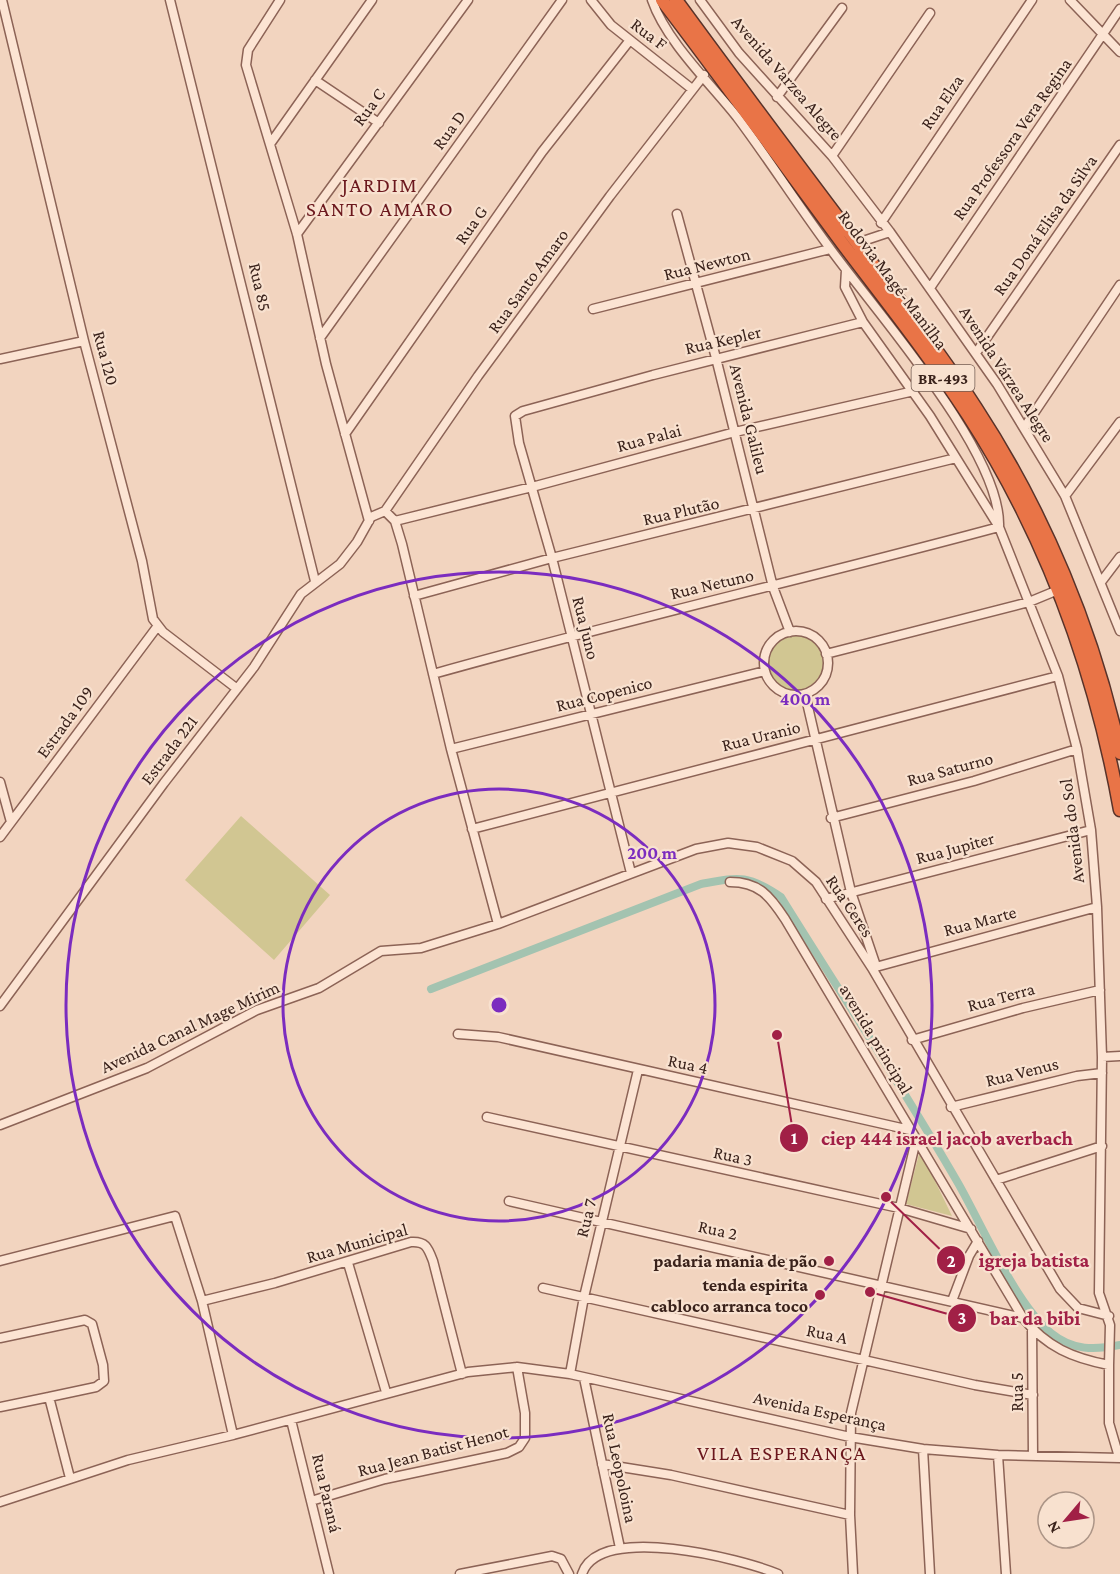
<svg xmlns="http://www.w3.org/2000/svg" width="1120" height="1574" viewBox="0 0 1120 1574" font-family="'Crimson Pro',serif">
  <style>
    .green { fill: #d1c692 }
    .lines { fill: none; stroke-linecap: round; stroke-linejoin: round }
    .canal { stroke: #a3c3b0; stroke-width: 8 }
    .minor-casing { stroke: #8c6356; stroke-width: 11 }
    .highway-casing { stroke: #59332a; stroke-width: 15 }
    .minor { stroke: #fce4d3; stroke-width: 8 }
    .highway { stroke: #e97447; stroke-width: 12 }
    .ring { fill: none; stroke: #7b2cbf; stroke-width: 3 }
    .poi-dot { fill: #a12046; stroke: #f8e1cf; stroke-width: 2 }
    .labels { text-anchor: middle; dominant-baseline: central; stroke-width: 4.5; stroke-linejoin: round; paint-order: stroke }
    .shield { fill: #f8e1cf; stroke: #735b51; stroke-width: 1.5 }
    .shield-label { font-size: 16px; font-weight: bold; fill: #3a221b }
    .street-label { font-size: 18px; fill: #3a221b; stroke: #f8e1cf }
    .poi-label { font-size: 18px; font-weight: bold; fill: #3a221b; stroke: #f8e1cf; text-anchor: end }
    .quarter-label { font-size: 21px; letter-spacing: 1.5px; fill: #6b171d; stroke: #f8e1cf }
    .centre { fill: #7b2cbf; stroke: #f8e1cf; stroke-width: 3 }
    .ring-label { font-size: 18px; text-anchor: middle; font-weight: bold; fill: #7b2cbf; stroke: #f8e1cf; stroke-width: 4.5; stroke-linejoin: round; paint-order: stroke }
    .leader { fill: none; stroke: #a12046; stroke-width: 2 }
    .callout-dot { fill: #a12046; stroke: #f8e1cf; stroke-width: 2 }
    .mark-label { font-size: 18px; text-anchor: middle; font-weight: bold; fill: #fff }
    .callout-label { font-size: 20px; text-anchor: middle; font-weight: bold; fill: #a12046; stroke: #f8e1cf; stroke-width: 4.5; stroke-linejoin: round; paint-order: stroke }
  </style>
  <rect width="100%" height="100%" fill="#f2d4bf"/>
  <path class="green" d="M769 663a27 27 0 1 1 54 0a27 27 0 1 1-54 0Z
    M241 816 330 895 274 960 185 880Z
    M920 1150 952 1216 906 1204Z"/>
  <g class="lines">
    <path class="canal" d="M431 989 701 884C739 877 747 874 781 897 840 992 902 1086 958 1183 982 1225 1015 1303 1051 1333 1073 1351 1095 1350 1120 1345"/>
    <g class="minor-casing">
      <path id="minor" d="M2 0 84 341 142 561 153 619 163 632 236 688
        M170 0 315 581
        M280 0 248 50 246 65 297 234 326 364 369 521
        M591 0 611 25 692 89
        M700 0 739 53 832 156 890 232 997 384 1065 496 1120 631
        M1070 0 1120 52
        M315 80 379 123
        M777 97 842 8
        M270 144 372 0
        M832 156 930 13
        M677 214 716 358 773 587 790 632
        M881 223 1032 0
        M297 234 468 0
        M857 243 890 232
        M930 288 1120 9
        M593 309 830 249
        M863 322 930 416 999 527 1058 676 1077 749 1091 830 1097 907 1102 1057 1099 1293 1110 1325 1109 1365
        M320 338 562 0
        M976 353 1120 145
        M0 359 84 341
        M1024 428 1120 285
        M345 434 542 152 630 40
        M1065 496 1120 422
        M385 511 478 376 610 196 704 75
        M395 521 532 487 735 432 914 391
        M1101 582 1120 557
        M414 596 552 558 956 458
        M764 663a32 32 0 1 1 64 0a32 32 0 1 1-64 0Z
        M826 654 1029 602 1058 590
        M433 674C621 621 810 578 999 527 1002 453 877 313 832 251 799 207 770 161 737 117 710 83 666 41 652 0
        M805 694 851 892 876 966
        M451 749 765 671
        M0 782 11 822
        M831 818 974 781 1077 749
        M472 829 1058 676
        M0 837 157 627
        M631 873 552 558 519 443 515 416 523 411 653 375 863 322 845 287 846 270
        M730 882C759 882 770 896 785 919L1023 1318C1047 1347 1072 1358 1109 1365V1423L1119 1457
        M826 899 1091 830
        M872 968 1097 907
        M0 1006 164 783 254 667 301 594 340 564 357 542 371 517 385 511 395 521 402 544 451 749 498 924
        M458 1034 498 1037 910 1130
        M912 1040 1023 1008 1100 990
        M1102 1057 1120 1056
        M951 1107 1077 1076 1102 1073
        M487 1117 899 1208 971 1229
        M0 1125 147 1068 257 1010 319 988 381 951 421 948 498 924 696 849 728 843 757 847 792 861 816 882 872 968 1060 1289 1078 1308 1109 1316
        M996 1180 1102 1146
        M509 1201 1023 1318
        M0 1261 175 1216 202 1301 233 1435
        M348 1263 386 1392
        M543 1288 975 1385 1033 1395
        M202 1301 275 1283 411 1242C426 1241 428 1248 433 1261L462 1374
        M952 1301 969 1256 978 1241
        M1032 1328 1033 1456
        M0 1338 85 1320 92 1324 103 1365 104 1381 96 1387 49 1397 70 1478
        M570 1374 584 1297 638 1070
        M584 1378 620 1548
        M0 1407 49 1397
        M291 1420 329 1574
        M923 1449 930 1574
        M998 1455 1006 1574
        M602 1464 671 1475 850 1515
        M311 1501 385 1479 507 1453 519 1447 525 1438V1413L517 1367
        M0 1502 128 1460 233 1435 468 1372 517 1367 570 1374 850 1437 923 1449 998 1455 1120 1458
        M460 1574 552 1556 561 1559 569 1574
        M582 1574C599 1522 742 1559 778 1574
        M853 1574 850 1515 851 1413 916 1140"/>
    </g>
    <g class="highway-casing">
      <path id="highway" d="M662 0C723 80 782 162 842 243 885 300 929 355 968 415 1045 534 1095 670 1120 810
        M676 0C736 82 796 162 857 243 898 298 939 351 976 408 1044 512 1094 632 1120 753"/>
    </g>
    <use href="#minor" class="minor"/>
    <use href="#highway" class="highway"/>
  </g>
  <g class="ring">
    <circle cx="499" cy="1005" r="216"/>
    <circle cx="499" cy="1005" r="433"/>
  </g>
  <g class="poi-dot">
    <circle cx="829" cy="1261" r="6"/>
    <circle cx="820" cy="1295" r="6"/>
  </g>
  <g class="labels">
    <rect class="shield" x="911.5" y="365" width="63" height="26" rx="4.5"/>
    <g class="shield-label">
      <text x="943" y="378">BR-493</text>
    </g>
    <g class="street-label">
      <text transform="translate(649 34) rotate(37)">Rua F</text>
      <text transform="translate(787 78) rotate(49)">Avenida Varzea Alegre</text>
      <text transform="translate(942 102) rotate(-56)">Rua Elza</text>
      <text transform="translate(369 107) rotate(-54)">Rua C</text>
      <text transform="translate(449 130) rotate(-54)">Rua D</text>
      <text transform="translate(1012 139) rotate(-55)">Rua Professora Vera Regina</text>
      <text transform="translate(471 225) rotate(-55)">Rua G</text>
      <text transform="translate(1045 225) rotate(-55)">Rua Doná Elisa da Silva</text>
      <text transform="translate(707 264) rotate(-14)">Rua Newton</text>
      <text transform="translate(893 280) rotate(53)">Rodovia Magé-Manilha</text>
      <text transform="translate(528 281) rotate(-54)">Rua Santo Amaro</text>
      <text transform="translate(260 287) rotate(77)">Rua 85</text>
      <text transform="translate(723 340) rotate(-13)">Rua Kepler</text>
      <text transform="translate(106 358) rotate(75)">Rua 120</text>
      <text transform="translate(1007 374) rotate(57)">Avenida Várzea Alegre</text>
      <text transform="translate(749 419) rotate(76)">Avenida Galileu</text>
      <text transform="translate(649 438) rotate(-15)">Rua Palai</text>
      <text transform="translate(681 511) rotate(-13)">Rua Plutão</text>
      <text transform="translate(712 584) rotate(-13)">Rua Netuno</text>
      <text transform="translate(586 628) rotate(76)">Rua Juno</text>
      <text transform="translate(604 694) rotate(-14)">Rua Copenico</text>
      <text transform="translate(65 722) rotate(-54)">Estrada 109</text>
      <text transform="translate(761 736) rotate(-14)">Rua Uranio</text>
      <text transform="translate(169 750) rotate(-53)">Estrada 221</text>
      <text transform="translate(950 769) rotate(-15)">Rua Saturno</text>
      <text transform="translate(1072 831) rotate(-97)">Avenida do Sol</text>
      <text transform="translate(955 848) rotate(-15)">Rua Jupiter</text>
      <text transform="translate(850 906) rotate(56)">Rua Ceres</text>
      <text transform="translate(980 921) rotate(-15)">Rua Marte</text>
      <text transform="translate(1001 997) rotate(-15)">Rua Terra</text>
      <text transform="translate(190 1027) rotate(-25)">Avenida Canal Mage Mirim</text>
      <text transform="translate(876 1039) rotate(59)">avenida principal</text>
      <text transform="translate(688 1064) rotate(12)">Rua 4</text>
      <text transform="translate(1022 1072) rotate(-14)">Rua Venus</text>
      <text transform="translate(733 1156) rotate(13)">Rua 3</text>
      <text transform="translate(586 1218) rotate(-76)">Rua 7</text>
      <text transform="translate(718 1230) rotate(13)">Rua 2</text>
      <text transform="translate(357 1243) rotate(-16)">Rua Municipal</text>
      <text transform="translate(827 1334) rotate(12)">Rua A</text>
      <text transform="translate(1017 1392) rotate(-90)">Rua 5</text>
      <text transform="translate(820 1411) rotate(12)">Avenida Esperança</text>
      <text transform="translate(433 1451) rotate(-15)">Rua Jean Batist Henot</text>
      <text transform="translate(620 1468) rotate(78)">Rua Leopoloina</text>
      <text transform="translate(327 1493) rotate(77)">Rua Paraná</text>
    </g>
    <g class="poi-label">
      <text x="817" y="1261">padaria mania de pão</text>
      <text x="808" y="1285">tenda espirita<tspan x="808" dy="21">cabloco arranca toco</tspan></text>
    </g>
    <g class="quarter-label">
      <text x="380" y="185">JARDIM<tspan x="380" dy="24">SANTO AMARO</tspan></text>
      <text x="782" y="1453">VILA ESPERANÇA</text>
    </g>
  </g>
  <circle cx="499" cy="1005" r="9" class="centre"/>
  <g class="ring-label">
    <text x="805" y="705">400 m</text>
    <text x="652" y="859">200 m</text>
  </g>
  <path class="leader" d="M777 1035L794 1138M886 1197L951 1260M870 1292L962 1318"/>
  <g class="callout-dot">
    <circle cx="777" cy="1035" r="6"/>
    <circle cx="886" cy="1197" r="6"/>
    <circle cx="870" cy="1292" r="6"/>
    <circle cx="794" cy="1138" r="15"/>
    <circle cx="951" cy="1260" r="15"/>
    <circle cx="962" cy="1318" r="15"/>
  </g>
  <g class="mark-label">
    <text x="794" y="1144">1</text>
    <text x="951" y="1267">2</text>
    <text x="962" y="1324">3</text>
  </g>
  <g class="callout-label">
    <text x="947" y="1145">ciep 444 israel jacob averbach</text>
    <text x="1034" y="1267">igreja batista</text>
    <text x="1035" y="1325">bar da bibi</text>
  </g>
  <g transform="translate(1066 1520) rotate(241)"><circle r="28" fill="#f8e1cf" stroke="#ac9587" stroke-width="1.5"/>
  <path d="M0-4.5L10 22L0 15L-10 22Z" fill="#a12046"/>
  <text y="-9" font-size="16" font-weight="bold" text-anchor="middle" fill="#3a221b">N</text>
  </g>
</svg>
